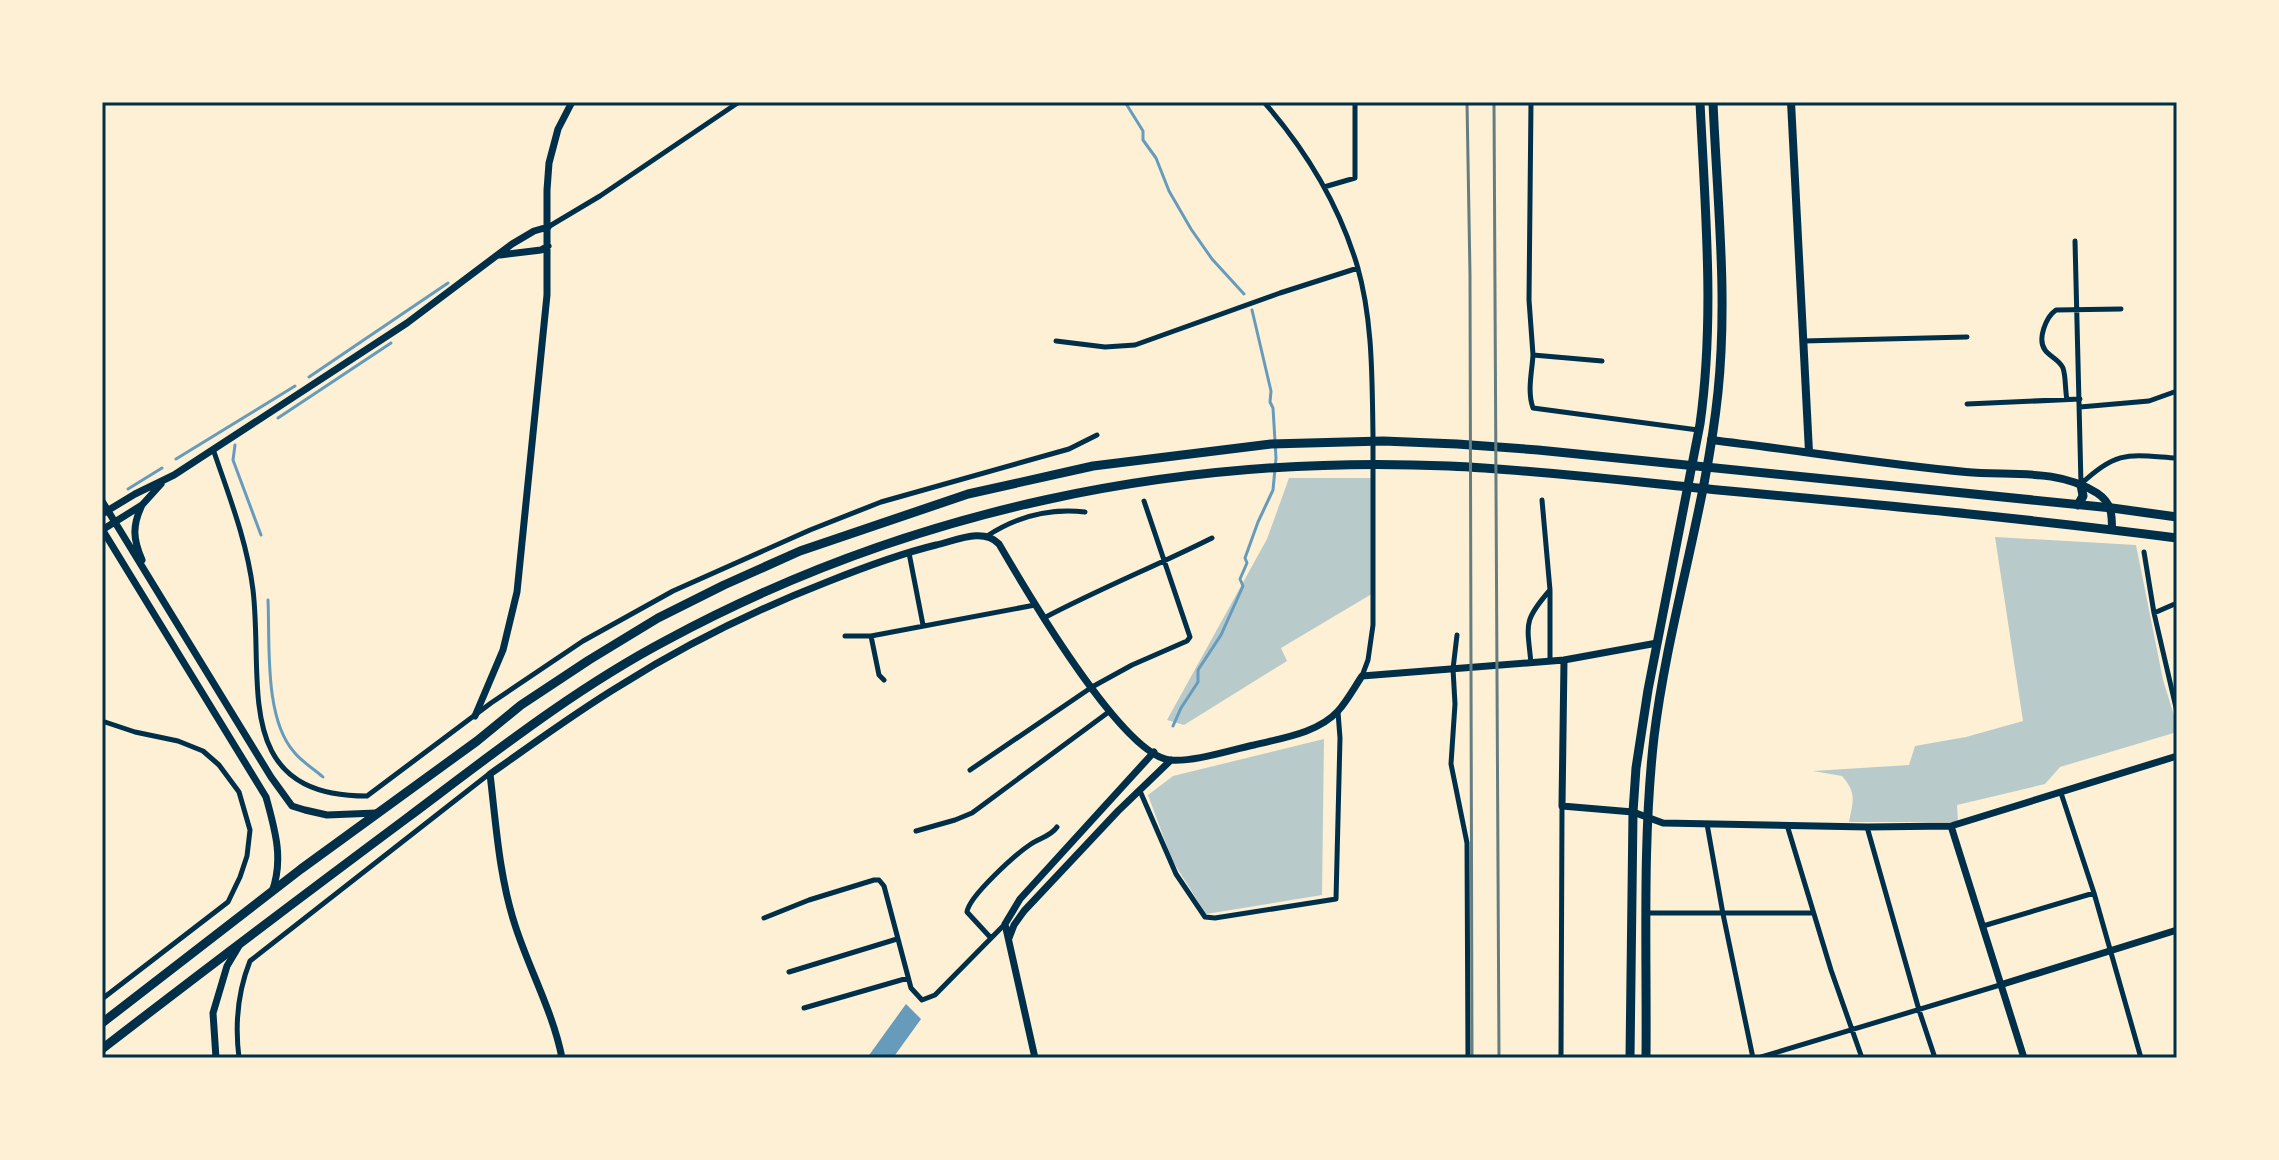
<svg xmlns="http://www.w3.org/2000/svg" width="2279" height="1160" viewBox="0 0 2279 1160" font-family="'PT Sans',sans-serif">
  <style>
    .green { fill: #b9caca }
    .water { fill: #669bbc }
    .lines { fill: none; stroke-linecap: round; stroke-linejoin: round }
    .stream { stroke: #669bbc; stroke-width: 3 }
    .minor { stroke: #003049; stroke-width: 5 }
    .tertiary { stroke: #003049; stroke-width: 7 }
    .secondary { stroke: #003049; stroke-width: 8 }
    .primary { stroke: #003049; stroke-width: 9 }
    .trunk { stroke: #003049; stroke-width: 9 }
    .rail { stroke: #657d81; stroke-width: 3 }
    .neatline { fill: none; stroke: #003049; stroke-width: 3 }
  </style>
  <rect width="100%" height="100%" fill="#fdf0d5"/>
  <path class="green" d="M1289 478H1373L1375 592 1281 648 1287 661 1184 725 1167 720 1267 539Z
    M1995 537 2136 545 2163 680 2177 725V732L2060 767 2045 784 1957 805 1958 822H1849C1853 801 1857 793 1842 776L1813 771 1909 765 1915 746 1966 737 2023 721Z
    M1324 739 1322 895 1206 914 1172 860 1148 795 1173 776Z"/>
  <path class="water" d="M906 1004 921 1019 893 1058H867Z"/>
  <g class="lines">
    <path class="stream" d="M1125 102 1143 131V140L1156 158 1169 191 1191 229 1212 259 1244 294
      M309 377 448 283
      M278 418 391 343
      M235 445 233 460 261 535
      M176 459 295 386
      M128 489 162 468
      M268 600C270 644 264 718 294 752 302 762 314 769 323 777
      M1173 726 1181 708 1198 682V670L1221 635 1243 586 1240 579 1247 563 1245 558 1258 522 1273 490 1276 458 1273 408 1270 402 1271 391 1252 310"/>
    <path class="minor" d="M1264 102C1305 149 1339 205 1357 265 1373 320 1372 379 1373 435 1373 499 1373 562 1373 625L1368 660 1362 676
      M1531 102 1529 300 1533 355
      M1324 187 1355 178V102
      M548 227 600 196 739 102
      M2075 241 2081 484
      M1056 341 1105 347 1135 345 1280 293 1358 268
      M1803 341 1967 337
      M1602 361 1533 355C1532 372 1527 391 1533 408L1698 430
      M2067 400C2065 390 2066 377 2063 368 2059 359 2050 357 2045 350 2037 339 2046 317 2056 310L2121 309
      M1967 404 2080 399
      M2080 407 2149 401 2177 391
      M213 449C229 496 247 541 253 590 264 683 231 796 367 796L491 703 583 641 673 591 810 530 881 502 1069 449 1097 435
      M2081 484C2118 449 2130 455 2177 458
      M987 536C1016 517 1050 508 1085 512
      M2144 552 2154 613 2177 712
      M909 553 923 625
      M1550 591V661
      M2154 613 2177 603
      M1044 618C1099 589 1156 566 1212 538
      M1457 635 1453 669 1455 704 1451 764 1467 843 1468 1058
      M845 636H871L1035 605
      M871 636 879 675 884 680
      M1531 663C1527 623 1523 621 1550 590L1542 500
      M102 721 135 732 178 741 203 751 219 765 239 792 250 830 247 856 240 877 228 902 102 999
      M970 770 1092 687 1132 665 1187 641 1190 637 1144 501
      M1140 791 1176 874 1205 917 1215 918 1336 899 1340 738 1338 712
      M2061 793 2094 893 2141 1058
      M1707 824 1723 914 1753 1058
      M1787 825 1831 970 1862 1058
      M1867 827 1919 1010 1935 1058
      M916 831 955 820 972 813 1110 711
      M1647 913H1813
      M764 918 809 900 874 880H879L884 886 911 988 922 1000 935 995 1005 924
      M1983 926 2094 893
      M990 937 967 912C969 896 1016 854 1031 844 1040 838 1051 836 1057 827
      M789 972 897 939
      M804 1008 908 978
      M239 1058C235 1026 238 991 250 961L489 774
      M1561 1058 1562 806
      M1758 1058 2000 985"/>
    <path class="tertiary" d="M500 255 541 250 548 246
      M102 501 271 777 292 806 305 810 327 815 376 813
      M102 514 135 494 174 475 407 323 512 244 534 231 548 227
      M102 529 266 797C275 830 284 859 272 892
      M102 530 142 505 161 484
      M142 560C133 539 132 526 142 505
      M1564 660 1657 643
      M475 716 503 650 517 592 547 295V190L549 163 558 129 572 102
      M1951 826 2024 1058
      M1009 938 1014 925 1024 911 1118 811 1171 760
      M2000 985 2177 930
      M216 1058 213 1013 227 966 239 946
      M562 1058C553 1012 529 969 515 925 499 876 496 824 490 774 533 744 576 712 621 685 686 644 755 610 827 582 862 568 899 554 936 545 955 541 983 527 999 544 1024 587 1122 755 1170 760 1195 762 1230 750 1254 745 1282 738 1318 733 1338 711 1347 701 1354 688 1362 676L1564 660 1562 806 1633 812 1663 823 1867 827 1951 826 2177 756
      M1035 1058 1005 924 1020 899 1154 752"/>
    <path class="secondary" d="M1791 102 1809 452
      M1711 440C1796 450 1881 464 1966 472 2010 476 2058 468 2097 493 2112 503 2112 514 2112 530"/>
    <path class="primary" d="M1630 1058 1633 812 1636 768 1648 690 1700 424C1715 317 1705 209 1700 102
      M1646 1058C1647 952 1642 843 1654 737 1668 621 1706 509 1718 392 1728 296 1717 198 1713 102"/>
    <path class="trunk" d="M2078 505 2083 496 2081 485
      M102 1023 301 869 477 741 521 705 589 660 658 618 724 585 800 551 968 494 1093 466 1271 444 1383 441 1457 444 1538 450 2112 508 2177 517
      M102 1049C203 971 305 894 407 818 491 755 574 689 667 640 908 510 1176 454 1449 466 1538 470 1628 481 1718 490 1871 504 2024 518 2177 538"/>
    <path class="rail" d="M1467 102 1470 275 1472 1058
      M1494 102 1499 1058"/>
  </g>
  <rect width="2279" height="1160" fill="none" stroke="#fdf0d5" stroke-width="208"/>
  <rect x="104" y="104" width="2071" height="952" class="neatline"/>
</svg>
